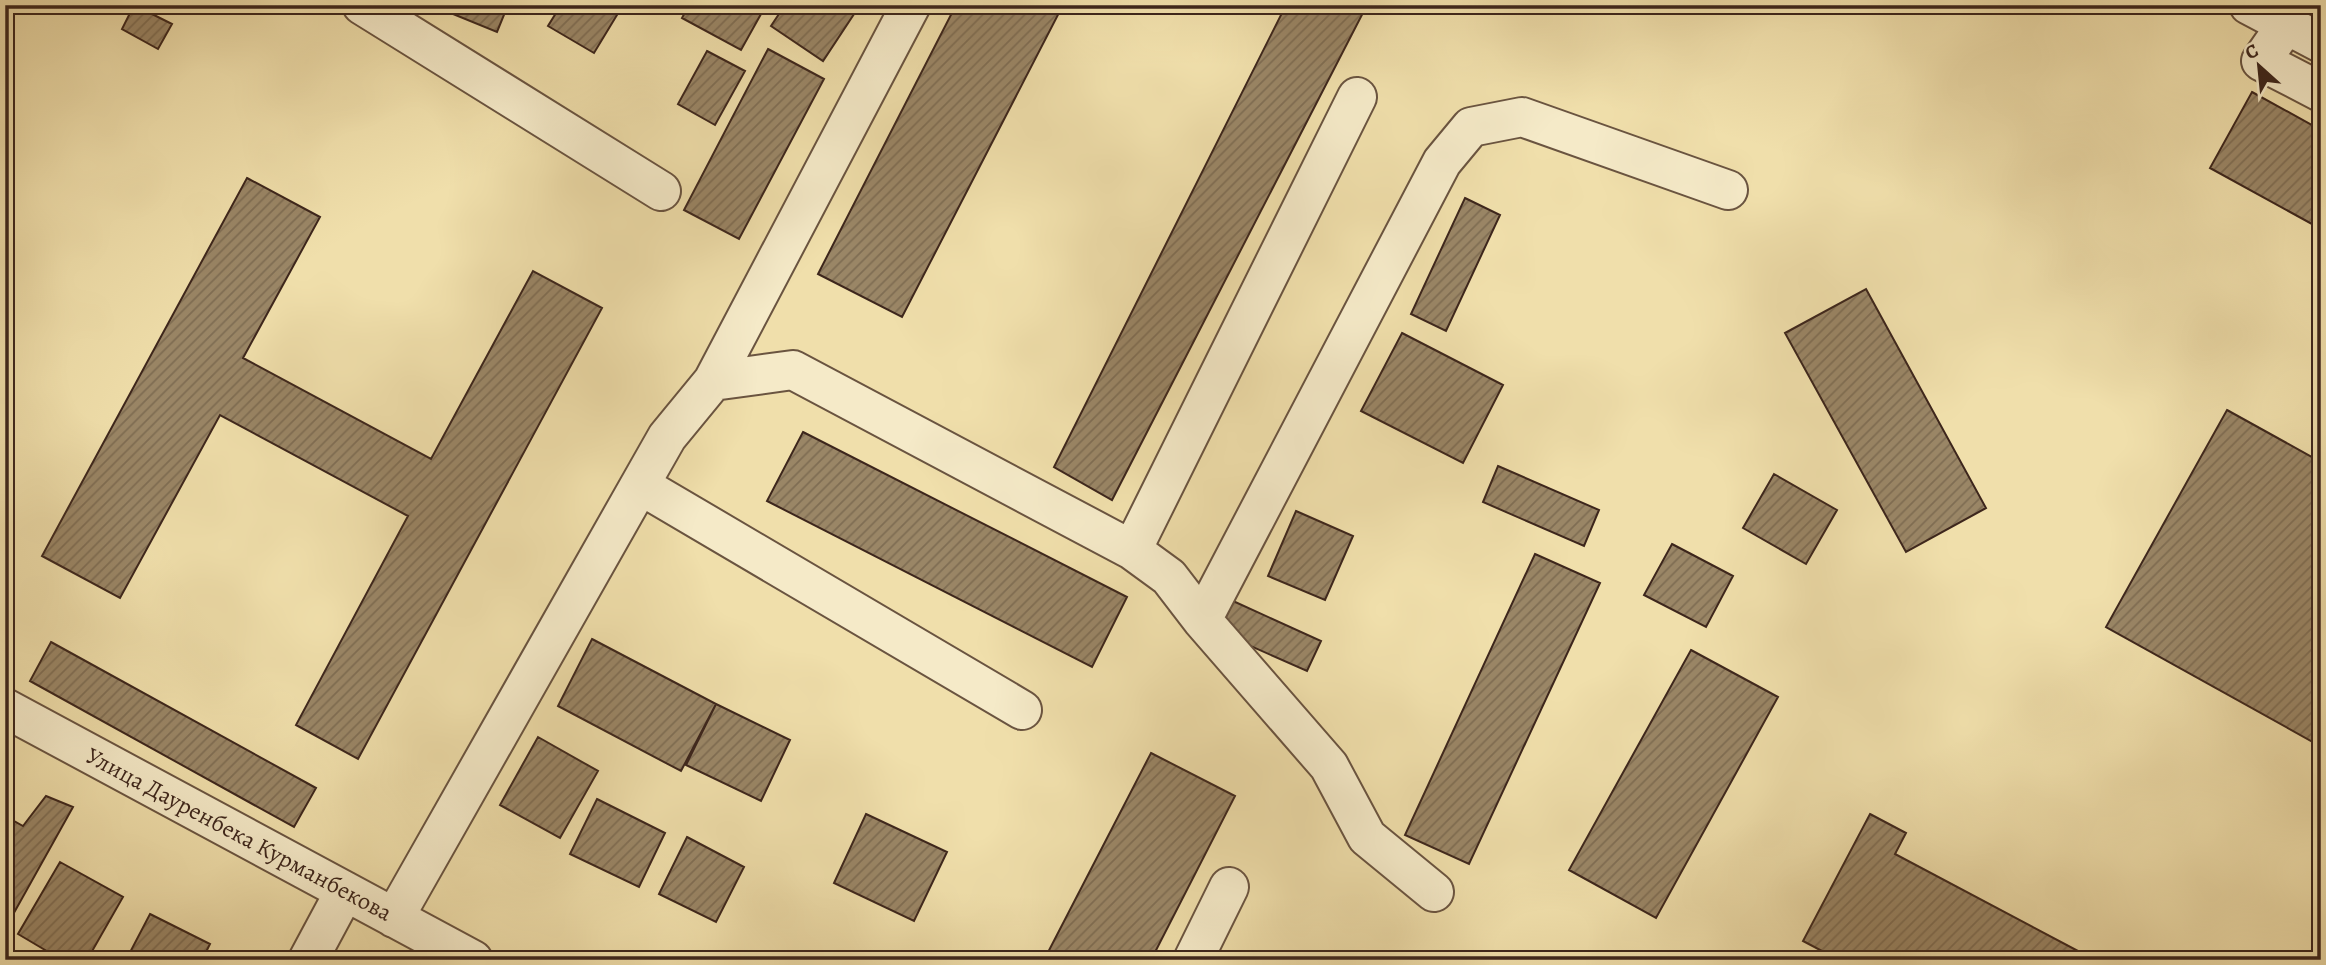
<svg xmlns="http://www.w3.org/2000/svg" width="2326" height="965" viewBox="0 0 2326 965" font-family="Alegreya,serif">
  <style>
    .building { fill: url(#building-hatch); stroke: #3d261c; stroke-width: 2 }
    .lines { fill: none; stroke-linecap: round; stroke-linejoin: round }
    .minor-casing { stroke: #6a5440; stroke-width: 42 }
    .minor { stroke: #f5eac8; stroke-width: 38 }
    .labels { text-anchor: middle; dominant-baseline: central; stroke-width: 5; stroke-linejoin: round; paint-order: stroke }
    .street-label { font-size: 24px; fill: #3d261c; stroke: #f5eac8 }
  </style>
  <defs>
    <pattern id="building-hatch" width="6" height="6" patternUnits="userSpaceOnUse" patternTransform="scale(1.75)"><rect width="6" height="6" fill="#9a8666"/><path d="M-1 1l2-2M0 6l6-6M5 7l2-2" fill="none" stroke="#7f6d53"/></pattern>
  </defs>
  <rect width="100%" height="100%" fill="#f0dfab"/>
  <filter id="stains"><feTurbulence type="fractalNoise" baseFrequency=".00286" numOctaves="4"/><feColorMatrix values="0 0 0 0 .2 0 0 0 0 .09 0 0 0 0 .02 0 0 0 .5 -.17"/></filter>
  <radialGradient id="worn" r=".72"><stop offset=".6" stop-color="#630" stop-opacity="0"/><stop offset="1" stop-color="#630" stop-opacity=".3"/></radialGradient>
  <path class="building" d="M134 5 172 24 158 49 122 29Z
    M431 5H508L497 32Z
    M561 5H623L594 53 548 26Z
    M689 5H766L741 50 682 18Z
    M785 5H860L823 61 771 26Z
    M956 5H1063L902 317 818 274Z
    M1286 5H1367L1112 500 1054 467Z
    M768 49 824 79 739 239 684 210Z
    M707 51 745 71 715 125 678 104Z
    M2252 92 2321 130V229L2210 168Z
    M247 178 320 217 243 358 431 459 533 271 602 308 358 759 296 725 408 516 220 415 120 598 42 556Z
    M1465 198 1500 215 1446 331 1411 314Z
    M1866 289 1986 508 1906 552 1785 333Z
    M1402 333 1503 385 1463 463 1361 411Z
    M2227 410 2321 462 2320 746 2106 627Z
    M803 432 1127 597 1092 667 767 501Z
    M1498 466 1599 510 1584 546 1483 502Z
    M1774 474 1837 510 1806 564 1743 528Z
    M1296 511 1353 536 1325 600 1268 576Z
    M1672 544 1733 576 1706 627 1644 595Z
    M1535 554 1600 583 1469 864 1405 835Z
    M1233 601 1321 641 1307 671 1219 632Z
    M592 639 716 704 681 771 558 706Z
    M51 642 316 788 294 827 30 681Z
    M1691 650 1778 697 1656 918 1569 870Z
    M716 704 790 740 761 801 686 765Z
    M538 737 598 771 560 838 500 805Z
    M1151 753 1235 796 1151 960H1044Z
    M46 796 73 807 5 929V816L23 826Z
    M597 799 665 833 639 887 570 854Z
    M866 814 947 852 914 921 834 883Z
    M1870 814 1906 833 1895 854 2095 960H1839L1803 941Z
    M687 837 744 867 716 922 659 894Z
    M60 862 123 897 87 960H62L18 934Z
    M150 914 210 944 202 960H126Z"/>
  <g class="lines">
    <g class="minor-casing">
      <path id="minor" d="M362 5 661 191
        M2249 5 2321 43
        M2286 25 2261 61 2321 92
        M713 381 911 5
        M640 485 1022 710
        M1132 550 1357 97
        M1202 620 1442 162 1471 127 1522 117 1728 190
        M5 708 473 960
        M394 918 667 437 713 381 793 370 1132 550 1169 577 1202 620 1329 766 1367 837 1434 892
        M308 960 345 891
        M1193 960 1229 887"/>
    </g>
    <use href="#minor" class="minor"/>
  </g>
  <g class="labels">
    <g class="street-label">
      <text transform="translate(239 834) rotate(28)">Улица Дауренбека Курманбекова</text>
    </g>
  </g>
  <rect width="2326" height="965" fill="none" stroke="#f0dfab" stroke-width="28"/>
  <rect x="7" y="7" width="2312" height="951" fill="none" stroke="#3d261c" stroke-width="3.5"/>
  <rect x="14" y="14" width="2298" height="937" fill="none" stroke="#3d261c" stroke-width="2"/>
  <g transform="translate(2259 66) rotate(333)" stroke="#f5eac8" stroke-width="5" paint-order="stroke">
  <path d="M0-5L12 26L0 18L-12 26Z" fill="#3d261c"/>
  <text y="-10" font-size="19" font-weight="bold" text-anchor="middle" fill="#3d261c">С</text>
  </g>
  <rect width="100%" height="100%" filter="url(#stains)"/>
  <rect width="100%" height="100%" fill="url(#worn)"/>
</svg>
